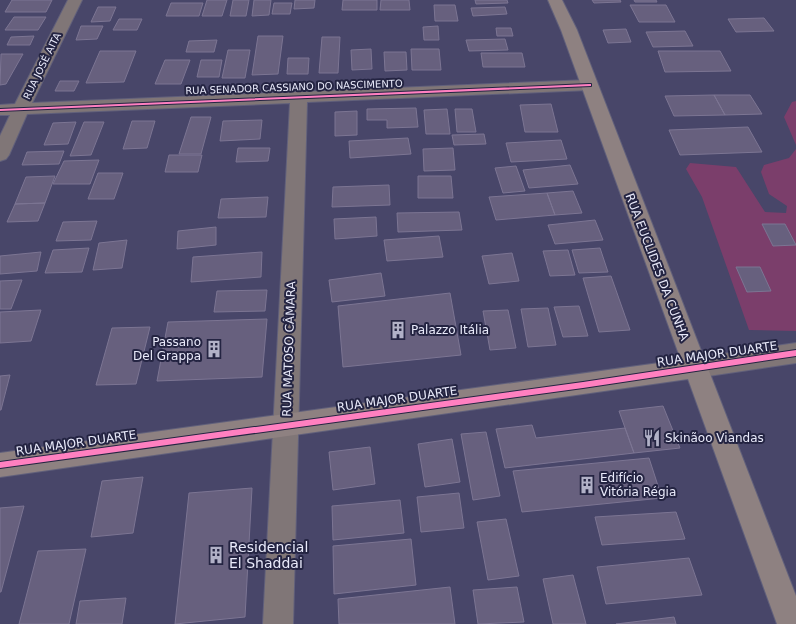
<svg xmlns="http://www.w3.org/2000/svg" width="796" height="624" viewBox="0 0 796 624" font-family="'DejaVu Sans',sans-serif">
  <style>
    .green { fill: #7b3e6b }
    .building { fill: #67607e; stroke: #7c7593 }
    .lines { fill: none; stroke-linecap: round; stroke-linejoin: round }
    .street-casing { stroke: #61607b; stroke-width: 2 }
    .secondary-casing { stroke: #61607b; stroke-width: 2 }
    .street { fill: #807677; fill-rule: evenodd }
    .secondary { fill: #8e8181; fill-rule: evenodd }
    .cycleway-casing { stroke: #242442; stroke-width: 2 }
    .cycleway { fill: #ff80c0; fill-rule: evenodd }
    .labels { text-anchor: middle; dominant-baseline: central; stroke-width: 4; stroke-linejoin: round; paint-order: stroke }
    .far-street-label { font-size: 10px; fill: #e9eafa; stroke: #242442 }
    .street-label { font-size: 12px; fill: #e9eafa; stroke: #242442 }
    .poi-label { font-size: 12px; fill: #e9eafa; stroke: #242442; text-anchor: start }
    .near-poi-label { font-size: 14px; fill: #e9eafa; stroke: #242442; text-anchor: start }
  </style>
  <rect width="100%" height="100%" fill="#484669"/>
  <path class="green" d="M796 101V145L784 117 792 102Z
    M796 149V331L749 330 702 197 686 169 690 163 736 167 765 212 786 213 787 206 769 194 761 172 764 165 789 158Z"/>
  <path class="building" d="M12 0H52L46 12H5Z
    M207 0H227L222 16H202Z
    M233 0H249L246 16H230Z
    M254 0H271L269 15 252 16Z
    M295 0H315L314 8 294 9Z
    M343 0H377V10H342Z
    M381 0H409L410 10H380Z
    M475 0H507L508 3 476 4Z
    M592 0H620L621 2 594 3Z
    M634 0H656L657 2H635Z
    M171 3H203L199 16H166Z
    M274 3H292L290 14H272Z
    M434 5H455L458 21H435Z
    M630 5H666L675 22H639Z
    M98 7H116L110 21 91 22Z
    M505 7 507 14 473 16 471 8Z
    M14 17H46L38 30H5Z
    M764 18 774 31 736 32 728 19Z
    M119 19H142L137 30H113Z
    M81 26H103L97 39 76 40Z
    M438 26 439 40H424L423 27Z
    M496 28H511L513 36H497Z
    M626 29 631 42 608 43 603 30Z
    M685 31 693 46 653 47 646 32Z
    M34 36 30 45H7L11 37Z
    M258 36H283L278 74 252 75Z
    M322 37H340L338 73H319Z
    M505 39 508 50 469 51 466 40Z
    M217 40 214 52H186L189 41Z
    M371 49 372 69 352 70 351 50Z
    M411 49H439L441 70H412Z
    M228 50H250L245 78H222Z
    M100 51H136L124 82 86 83Z
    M658 51H720L731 71 665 72Z
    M384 52H406L407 70 385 71Z
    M481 53H522L525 67H483Z
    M1 54H23L6 84 0 85Z
    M288 58H309L308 74H287Z
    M165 60H190L181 84H155Z
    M201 60H222L219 77H197Z
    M60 81H79L74 91H55Z
    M714 95 725 115 674 116 665 96Z
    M714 95H750L762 114 725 115Z
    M551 104 558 132H525L520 105Z
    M416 108 418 127 387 128V120H367V109Z
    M447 109 450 134H426L424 110Z
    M455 109H472L476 132H457Z
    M357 111V135L335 136V112Z
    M191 117H211L201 154H179Z
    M262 120 260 139 220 141 223 121Z
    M132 121H155L147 148 123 149Z
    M76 122 68 144 44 145 53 123Z
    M84 122H104L91 155 70 156Z
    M748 127 762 152 680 155 669 130Z
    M484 134 486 144 454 145 452 135Z
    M408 138 411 154 350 158 349 141Z
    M561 140 567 159 511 162 506 143Z
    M238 148H270L268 161 236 162Z
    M453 148 455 170 424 171 423 149Z
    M64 151 59 164 22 165 27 152Z
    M169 155H202L198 172H165Z
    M99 160 90 184H53L64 161Z
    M570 165 578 184 529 188 523 170Z
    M516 166 525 191 503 193 495 168Z
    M98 173H123L114 199H88Z
    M55 176 45 203 15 204 26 177Z
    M418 176H451L453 198H418Z
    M389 185 390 205 332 207 333 187Z
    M573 191 582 213 555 215 547 193Z
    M547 193 555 215 496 220 489 197Z
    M268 197 266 217 218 218 221 199Z
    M45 203 38 221 7 222 15 204Z
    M459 212 462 230 398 232 397 213Z
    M376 217 377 236 335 239 334 219Z
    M595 220 603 240 555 244 548 225Z
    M97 221 91 240 56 241 63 222Z
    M762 224H785L796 245 773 246Z
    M216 227V245L177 249 178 231Z
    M439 236 443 257 387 261 384 240Z
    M127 240 122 268 93 270 99 243Z
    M89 248 82 272 45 273 53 250Z
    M600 248 608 272 579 273 572 250Z
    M568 250 575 275 550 276 543 251Z
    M41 252 37 271 0 274V256Z
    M262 252 261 277 191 282 193 257Z
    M512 253 519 281 489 284 482 256Z
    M736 267H760L771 291 747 292Z
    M381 273 385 296 332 302 329 280Z
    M611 276 630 330 599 332 583 278Z
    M22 280 11 309H0V281Z
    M267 290 265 311 214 312 217 291Z
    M450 293 461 355 343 367 338 306Z
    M579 306 588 336 563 337 554 307Z
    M548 308 556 345 528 347 521 309Z
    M41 310 31 341 0 343V312Z
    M508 310 516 348 490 350 483 311Z
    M267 319 262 377 157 381 168 322Z
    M150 327 136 384 96 385 112 328Z
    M10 375 1 410H0V376Z
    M663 406 680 448 634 453 619 411Z
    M532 425 536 438 625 428 634 453 505 468 496 429Z
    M486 432 500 496 473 500 461 434Z
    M452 439 460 482 425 487 418 444Z
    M370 447 375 484 333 490 329 452Z
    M649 458 662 498 522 512 513 471Z
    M143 477 133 533 91 537 102 481Z
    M252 488 245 617 175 624 189 493Z
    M459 493 464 528 421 532 417 497Z
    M400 500 404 533 333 540 332 506Z
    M24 506 1 592H0V508Z
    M676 512 685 539 602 545 595 517Z
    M506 519 519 576 488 580 477 522Z
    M411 539 416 585 334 594 333 546Z
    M86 549 69 624H19L38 551Z
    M689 558 702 595 606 604 597 567Z
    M573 575 586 624H553L543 579Z
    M450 587 455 624H339L338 599Z
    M517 587 524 622 478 624 473 590Z
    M126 598 122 624H76L80 601Z
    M674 617 676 624H616Z"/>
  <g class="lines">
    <g class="street-casing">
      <path id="street" d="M68 0H82L32 103 589 80 595 81 597 85 595 89 589 90 307 102 293 624H263L290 103 27 114 9 155 6 159 0 161V136L10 115H0V105L15 104Z
        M796 343V363L695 378 687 375 683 368 687 361 695 358Z"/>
    </g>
    <g class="secondary-casing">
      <path id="secondary" d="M548 0H562L577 30 796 596V624H777L688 379 0 477V453L681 360 561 30Z"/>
    </g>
    <use href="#street" class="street"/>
    <use href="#secondary" class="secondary"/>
    <g class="cycleway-casing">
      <path id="cycleway" d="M589 84H591V86L0 111V109Z
        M796 350V356L583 388 0 468V462L583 382Z"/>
    </g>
    <use href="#cycleway" class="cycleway"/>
  </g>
  <defs>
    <g id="building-bare" transform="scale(1.38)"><path d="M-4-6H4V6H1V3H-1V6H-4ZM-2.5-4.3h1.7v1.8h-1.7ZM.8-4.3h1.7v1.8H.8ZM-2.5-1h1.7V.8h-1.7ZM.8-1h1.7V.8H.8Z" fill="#b1b1c7" stroke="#242442" stroke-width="2.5" paint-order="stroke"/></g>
    <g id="restaurant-bare" transform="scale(1.38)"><path d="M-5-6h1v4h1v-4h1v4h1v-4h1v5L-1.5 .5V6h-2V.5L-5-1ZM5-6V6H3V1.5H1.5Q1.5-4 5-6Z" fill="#b1b1c7" stroke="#242442" stroke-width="2.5" paint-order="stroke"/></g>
  </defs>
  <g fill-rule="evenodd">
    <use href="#building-bare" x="398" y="330"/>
    <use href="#building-bare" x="214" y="349"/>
    <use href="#restaurant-bare" x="652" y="438"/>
    <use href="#building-bare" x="587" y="485"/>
    <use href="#building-bare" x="216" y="555"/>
  </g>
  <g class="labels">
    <g class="far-street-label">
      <text transform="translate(42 66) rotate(-64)">RUA JOSÉ AITA</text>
      <text transform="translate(294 87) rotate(-2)">RUA SENADOR CASSIANO DO NASCIMENTO</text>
    </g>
    <g class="street-label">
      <text transform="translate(657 267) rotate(69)">RUA EUCLIDES DA CUNHA</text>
      <text transform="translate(289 349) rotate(-88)">RUA MATOSO CÂMARA</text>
      <text transform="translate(717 354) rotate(-8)">RUA MAJOR DUARTE</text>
      <text transform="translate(397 399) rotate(-8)">RUA MAJOR DUARTE</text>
      <text transform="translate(76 443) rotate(-8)">RUA MAJOR DUARTE</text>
    </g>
    <g class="poi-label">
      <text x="411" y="330">Palazzo Itália</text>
      <text x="201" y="342" text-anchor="end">Passano<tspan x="201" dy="14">Del Grappa</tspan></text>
      <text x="665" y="438">Skinãoo Viandas</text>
      <text x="600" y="478">Edifício<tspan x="600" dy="14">Vitória Régia</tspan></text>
    </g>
    <g class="near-poi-label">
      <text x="229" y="547">Residencial<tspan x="229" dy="16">El Shaddai</tspan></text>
    </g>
  </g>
</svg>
